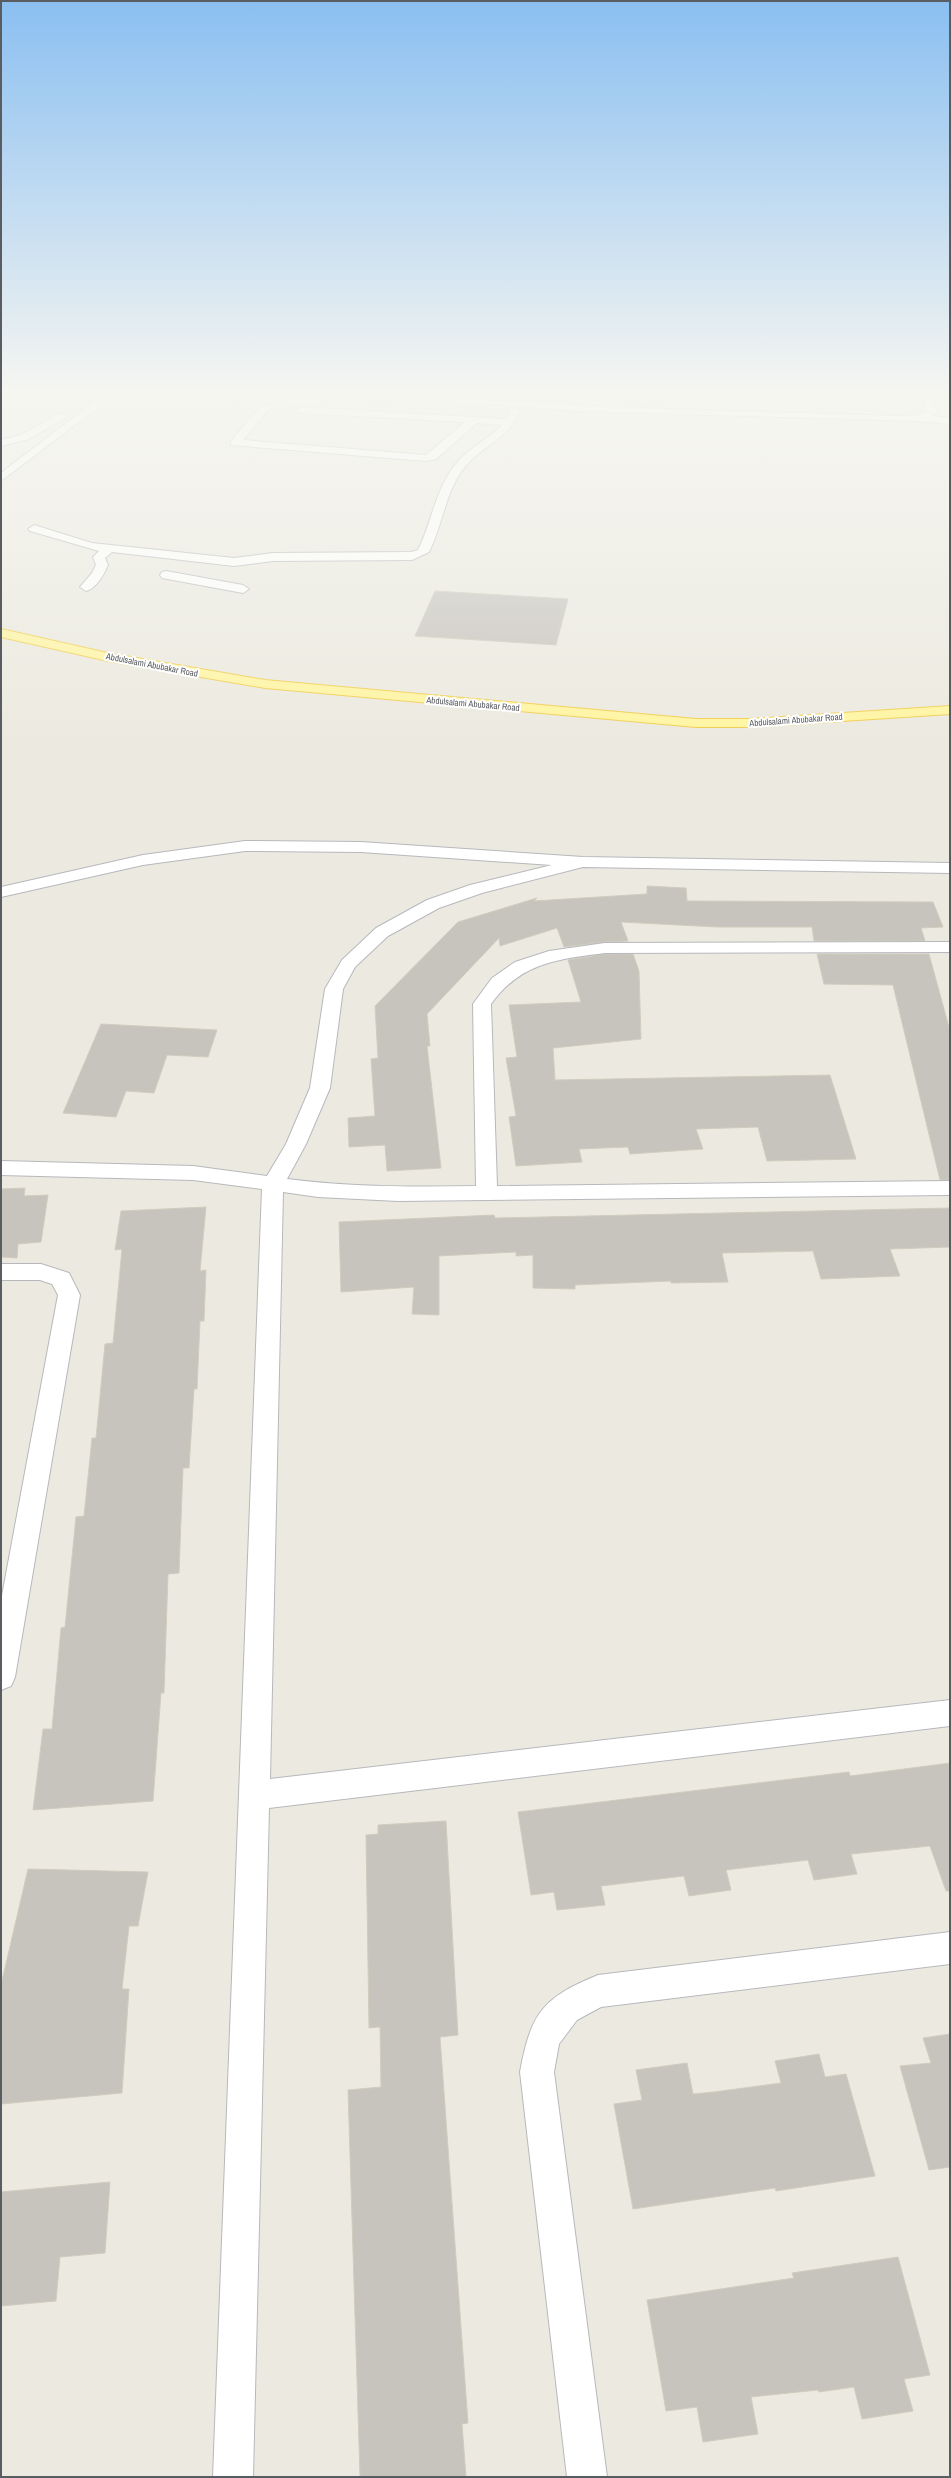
<svg xmlns="http://www.w3.org/2000/svg" width="951" height="2478" viewBox="0 0 951 2478" font-family="'Archivo Narrow',sans-serif">
  <style>
    .building { fill: #c7c4bd; stroke: #d1ccbe }
    .lines { fill: none; stroke-linecap: round; stroke-linejoin: round }
    .minor-casing { stroke: #b6b8bd; stroke-width: 2 }
    .major-casing { stroke: #f2ce52; stroke-width: 2 }
    .minor { fill: #fff; fill-rule: evenodd }
    .major { fill: #fff5a2; fill-rule: evenodd }
    .labels { text-anchor: middle; dominant-baseline: central; stroke-width: 4; stroke-linejoin: round; paint-order: stroke }
    .far-street-label { font-size: 9px; fill: #595c61; stroke: #fff }
  </style>
  <rect width="100%" height="100%" fill="#eceae0"/>
  <path class="building" d="M435 591 568 599 556 645 415 636Z
    M647 886 686 888 687 901 933 902 943 927 921 928 925 941H814L812 927H717L621 922 628 941 605 942 564 947 557 928 500 946 499 938 427 1014 430 1046H427L441 1168 387 1171 385 1145 349 1147 348 1118 375 1116 371 1059 378 1058 375 1006 458 922 537 898 534 901 647 894Z
    M605 954H633L639 971 641 1039 553 1048 555 1080 830 1075 856 1159 767 1161 758 1127 696 1129 703 1149 630 1154 628 1147 579 1149 582 1162 516 1166 509 1117 516 1116 506 1058 517 1057 509 1005 581 1002 568 960Z
    M817 954H929L950 1031V1180H940L893 985 824 984Z
    M101 1024 217 1030 208 1057 167 1055 154 1093 126 1091 116 1117 63 1113Z
    M25 1188 24 1196 48 1195 41 1242 18 1244 17 1258 1 1257V1189Z
    M206 1207 200 1271 206 1270 204 1321H200L197 1389H194L189 1468H183L179 1573 168 1574 164 1693H161L153 1801 33 1810 43 1729H52L61 1628 65 1627 76 1517 84 1516 92 1438H96L105 1344 113 1343 122 1249 115 1250 121 1211Z
    M950 1208V1247L890 1249 900 1276 821 1279 813 1251 722 1253 728 1282 671 1283V1281L575 1285V1289L533 1288V1255L516 1256V1252L439 1256V1315L412 1314 414 1287 341 1292 339 1222 494 1215 495 1218Z
    M950 1763V1891H946L930 1846 851 1854 857 1874 814 1880 808 1860 726 1870 731 1890 689 1896 684 1876 601 1886 605 1905 557 1910 554 1892 531 1895 518 1812 849 1772 850 1776Z
    M446 1821 458 2035 440 2037 468 2423 462 2424 466 2477H360L348 2090 381 2087 380 2027 369 2028 366 1835 378 1834V1825Z
    M28 1869 148 1872 138 1926H129L122 1989H129L122 2093 1 2104V1985Z
    M950 2034V2167L929 2170 900 2066 931 2063 923 2038Z
    M819 2054 825 2077 846 2074 875 2176 776 2191 775 2188 633 2209 614 2104 642 2100 636 2070 687 2063 693 2094 714 2092 781 2083 775 2061Z
    M110 2182 105 2253 60 2257 56 2301 1 2306V2192Z
    M898 2257 930 2375 904 2379 913 2411 862 2419 854 2387 819 2392 818 2390 751 2397 758 2434 703 2442 697 2407 666 2411 647 2300 794 2278 792 2273Z"/>
  <g class="lines">
    <g class="minor-casing">
      <path id="minor" d="M110 394H128L108 400 1 481V473L102 396Z
        M171 394H228L318 399 323 402 318 405 176 397Z
        M297 394C390 394 482 400 574 405 682 411 790 412 897 416L918 415 927 411 921 394H931L937 412 932 416 950 418V424L920 421 574 411 517 406 302 397Z
        M265 405 270 408 243 440 426 455 465 422 300 413 295 410 300 407 507 419 511 408 520 410C513 434 488 443 470 461 446 485 444 522 429 552L412 560 273 561 234 566 112 552 105 558 108 565C104 574 97 588 86 591L80 587 92 573 96 565 93 557 99 551 30 531 28 529 34 525 92 543 234 558 273 553 411 552 418 550C432 522 435 490 455 465 468 448 488 440 502 425L477 423 436 459 426 461 231 445V441L261 406Z
        M61 413 66 416 65 418 29 439 1 446V440L21 435Z
        M166 571 243 585 249 589 243 593 162 578 160 575 162 572Z
        M245 841 361 842 583 857 950 863V873L583 867 482 893 439 908 388 936 355 967 343 989 330 1088 306 1144 287 1179C350 1187 413 1187 476 1186L473 1004 492 978 515 962 549 951 605 943 950 942V952L605 953C558 959 520 963 491 1004L497 1186 950 1181V1195L398 1201 318 1197 283 1192 270 1779 950 1700V1726L269 1808 253 2477H213L262 1189 193 1180 1 1175V1161L193 1166 267 1176 286 1144 310 1088 325 989 342 960 376 928 427 900 470 885 552 865 361 852 245 851 143 865 1 897V887L143 855Z
        M1 1264H41L69 1273 80 1295 15 1677 11 1686 1 1690V1601L58 1295 52 1284 40 1280H1Z
        M950 1932V1964L601 2007 577 2020 559 2044 554 2072 607 2477H567L520 2072C531 2013 542 1998 598 1975Z"/>
    </g>
    <g class="major-casing">
      <path id="major" d="M1 629 108 653 265 680 696 719H749L950 706V714L749 727H696L265 688 108 661 1 637Z"/>
    </g>
    <use href="#minor" class="minor"/>
    <use href="#major" class="major"/>
  </g>
  <linearGradient id="sky" x2="0" y2="1"><stop stop-color="#8abff1"/><stop offset="0.53" stop-color="#f6f6f1"/><stop offset="1" stop-color="#f6f6f1" stop-opacity="0"/></linearGradient>
  <rect width="951" height="741" fill="url(#sky)"/>
  <g class="labels">
    <g class="far-street-label">
      <text transform="translate(152 665) rotate(11)">Abdulsalami Abubakar Road</text>
      <text transform="translate(473 704) rotate(5)">Abdulsalami Abubakar Road</text>
      <text transform="translate(796 720) rotate(-4)">Abdulsalami Abubakar Road</text>
    </g>
  </g>
  <rect width="951" height="2478" fill="none" stroke="#595c61" stroke-width="4"/>
</svg>
